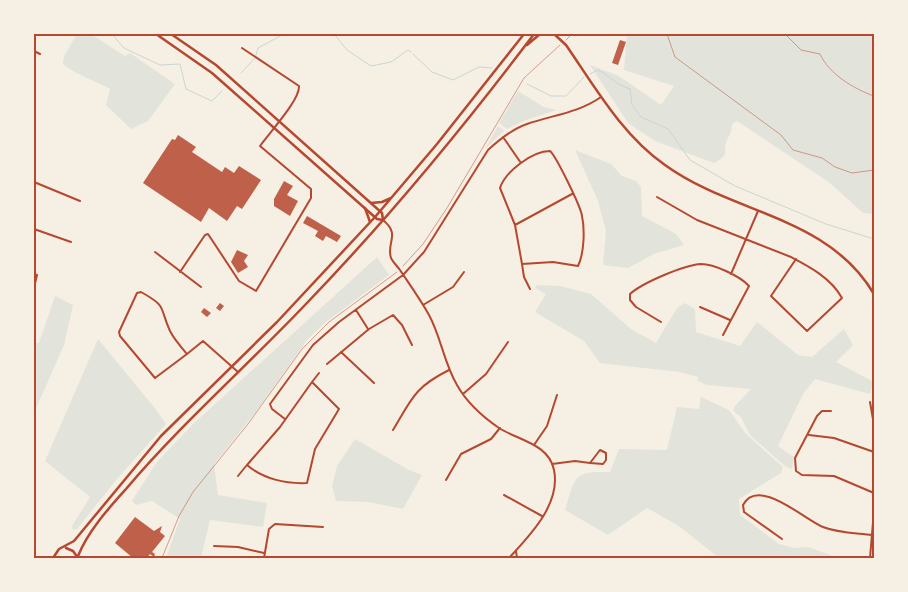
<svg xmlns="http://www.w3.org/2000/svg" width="908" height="592" viewBox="0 0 908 592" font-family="'PT Sans Narrow',sans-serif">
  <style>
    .green { fill: #e2e4dc }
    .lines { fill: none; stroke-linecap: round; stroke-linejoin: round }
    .stream { stroke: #c9d6d2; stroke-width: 1 }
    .building { fill: #bf614a }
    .path { stroke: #b5482f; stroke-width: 0.5 }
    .minor { stroke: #b5482f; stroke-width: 2 }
    .tertiary { stroke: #b5482f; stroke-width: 2.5 }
    .secondary { stroke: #b5482f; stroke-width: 2.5 }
    .neatline { fill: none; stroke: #b5482f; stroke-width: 2 }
  </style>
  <rect width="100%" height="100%" fill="#f6efe4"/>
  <path class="green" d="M77 34H91L125 56 130 53 175 84 148 121 131 129 106 105 110 89C94 80 78 76 63 64L64 56Z
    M627 34H874V214L863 213 830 183 737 121 732 124C732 131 730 134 727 140 722 153 731 154 714 163L655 141 628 123 590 65 619 76 661 105 674 86 624 70Z
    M518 91 544 107 557 110 526 120 507 129 499 123Z
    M498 126 504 131 485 149Z
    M575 150 611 164 622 176 636 181 641 187 642 216 676 234 684 245 654 254 628 268 603 265 606 231 598 201Z
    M377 257 389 275 326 322 308 339 255 413 214 464 218 495 267 503 263 527 210 520 201 558H166L180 519 152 501 136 505 132 501 156 463 193 424Z
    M536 285 560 286 591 294 631 329 656 343 677 308 685 303 695 309 696 332 740 346 757 322 798 355 812 357 844 329 853 345 836 362 874 382 870 394 815 379 803 394 778 446 794 457 792 469 785 466 750 435 741 417 733 411 735 406 751 389 707 385 698 381V377L679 372 600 363 584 341 535 312 546 294 535 288Z
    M55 296 73 305 64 345 34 413V343H39Z
    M98 339 154 407 166 424 117 479 77 529 73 530 72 526 90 497 45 461Z
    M701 397 729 410 746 434 783 467 781 473 739 499 740 515 779 544 794 548 808 547 833 556 832 558H719L679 526 647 508 608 535 565 510C575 477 573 471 610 472L619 449 667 450 677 407 699 409Z
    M355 439 409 470 422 475 403 509 369 502 336 501 332 486 337 466Z"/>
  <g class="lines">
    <path class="stream" d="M112 34 124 48 160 65 180 64 186 89 212 101 222 91
      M334 34 347 50 371 66 391 62 408 50 411 52
      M413 54 432 72 453 80 479 67 492 68
      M256 55 258 48 284 34
      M241 73 255 58
      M590 74 598 70C611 76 614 84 630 89L632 105 641 117 668 129 690 160 735 186 826 224 874 239
      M527 84 551 96H566L584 77"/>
  </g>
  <path class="building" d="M620 40 626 42 618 65 612 63Z
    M178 135 196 147 192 152 222 172 225 167 234 173 239 166 261 180 242 209 237 206 227 221 209 208 201 222 143 183 172 139 175 140Z
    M284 181 293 186 287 195 298 201 290 216 274 206V199Z
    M307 216 341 236 337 242 326 236 323 241 315 236 318 231 303 223Z
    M237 250 248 255 244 261 248 267 238 273 231 262Z
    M220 303 224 306 220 311 216 308Z
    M204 308 211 313 207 317 201 312Z
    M135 517 154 531 162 526 160 532 165 536 152 552 155 554 154 557 150 554 147 558H133L115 543Z"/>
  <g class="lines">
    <path class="path" d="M667 34 675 57 781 135 793 150 822 158 835 167 852 173 874 170
      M785 34 801 50 820 54C829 74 854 89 874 96
      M566 40 572 34
      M403 266 423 244 447 208 524 78 560 45
      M162 558 179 516 193 492 248 424 302 349 329 322 397 272"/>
    <path class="minor" d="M34 51 40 54
      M503 137 521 163
      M550 151C556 156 581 207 582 216 585 230 584 254 578 266L553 262 522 264 515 225 500 188C505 172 532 151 550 151Z
      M34 182 80 201
      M657 197 697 220 791 257C810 267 831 278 842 298L807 331 771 296 796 259
      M383 220C401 235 386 242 391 258 393 262 397 266 400 270 410 285 420 299 429 315 441 337 444 363 457 385 467 403 483 417 499 428 518 440 549 444 554 470 561 504 530 535 509 558
      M515 225 572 194
      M34 229 71 242
      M155 252 201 287
      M522 264 524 277 530 289
      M180 272 205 235 208 234 239 281 256 291 311 198V189L260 146C269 133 300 100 299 86L242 48
      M34 274 37 275 34 288
      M731 274 758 211
      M423 305 453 287 464 272
      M700 307 730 320
      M356 310 368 329
      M661 322 636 307 630 300V294C642 283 684 265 701 264 714 264 740 276 749 286L723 335
      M341 352 374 383
      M187 354 155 378 120 336 119 332 137 293 141 292C168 307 159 307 170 331 174 339 181 347 187 354L203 341 238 372
      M327 364 369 329 393 315 402 325 412 345
      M312 382 339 409 315 449 307 483C286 484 263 479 247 465L280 427Z
      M312 382 319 373
      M463 394 486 374 508 342
      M870 402 874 425
      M831 411H822L817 416 795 458 796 471 802 475 834 476 874 493
      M285 419 272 409 270 404 313 345 339 322 403 275 424 252 488 150C500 139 512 129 527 124 553 115 578 113 601 97
      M393 430C412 398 415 387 449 370
      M809 435 834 438 874 452
      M534 445 547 426 557 395
      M552 464 575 461 590 463 600 450 606 453V460L603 464 590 463
      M238 476 246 466
      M446 480 461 454 491 439 500 428
      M504 495 542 516
      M782 539 744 512 743 505C758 476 805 520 823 527 838 533 856 533 872 535
      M214 546 238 547 264 553
      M516 551 517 558
      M264 558 269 529 275 524 323 527
      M388 558V557
      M870 558 874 510"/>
    <path class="tertiary" d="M156 34 212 73 377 219 383 220 382 213 216 65 171 34
      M554 34 566 45C595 87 622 135 665 165 734 215 827 215 874 294"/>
    <path class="secondary" d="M527 45 540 34
      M371 203 382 202 391 198
      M365 208 370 222
      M66 548 73 551 78 558
      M78 556C88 531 108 509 126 489 181 424 246 367 305 305 387 220 463 128 534 34
      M53 558 59 549 74 541 161 436 277 322 375 217 437 144 524 34"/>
  </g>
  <rect width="908" height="592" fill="none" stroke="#f6efe4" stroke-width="70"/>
  <rect x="35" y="35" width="838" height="522" class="neatline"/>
</svg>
